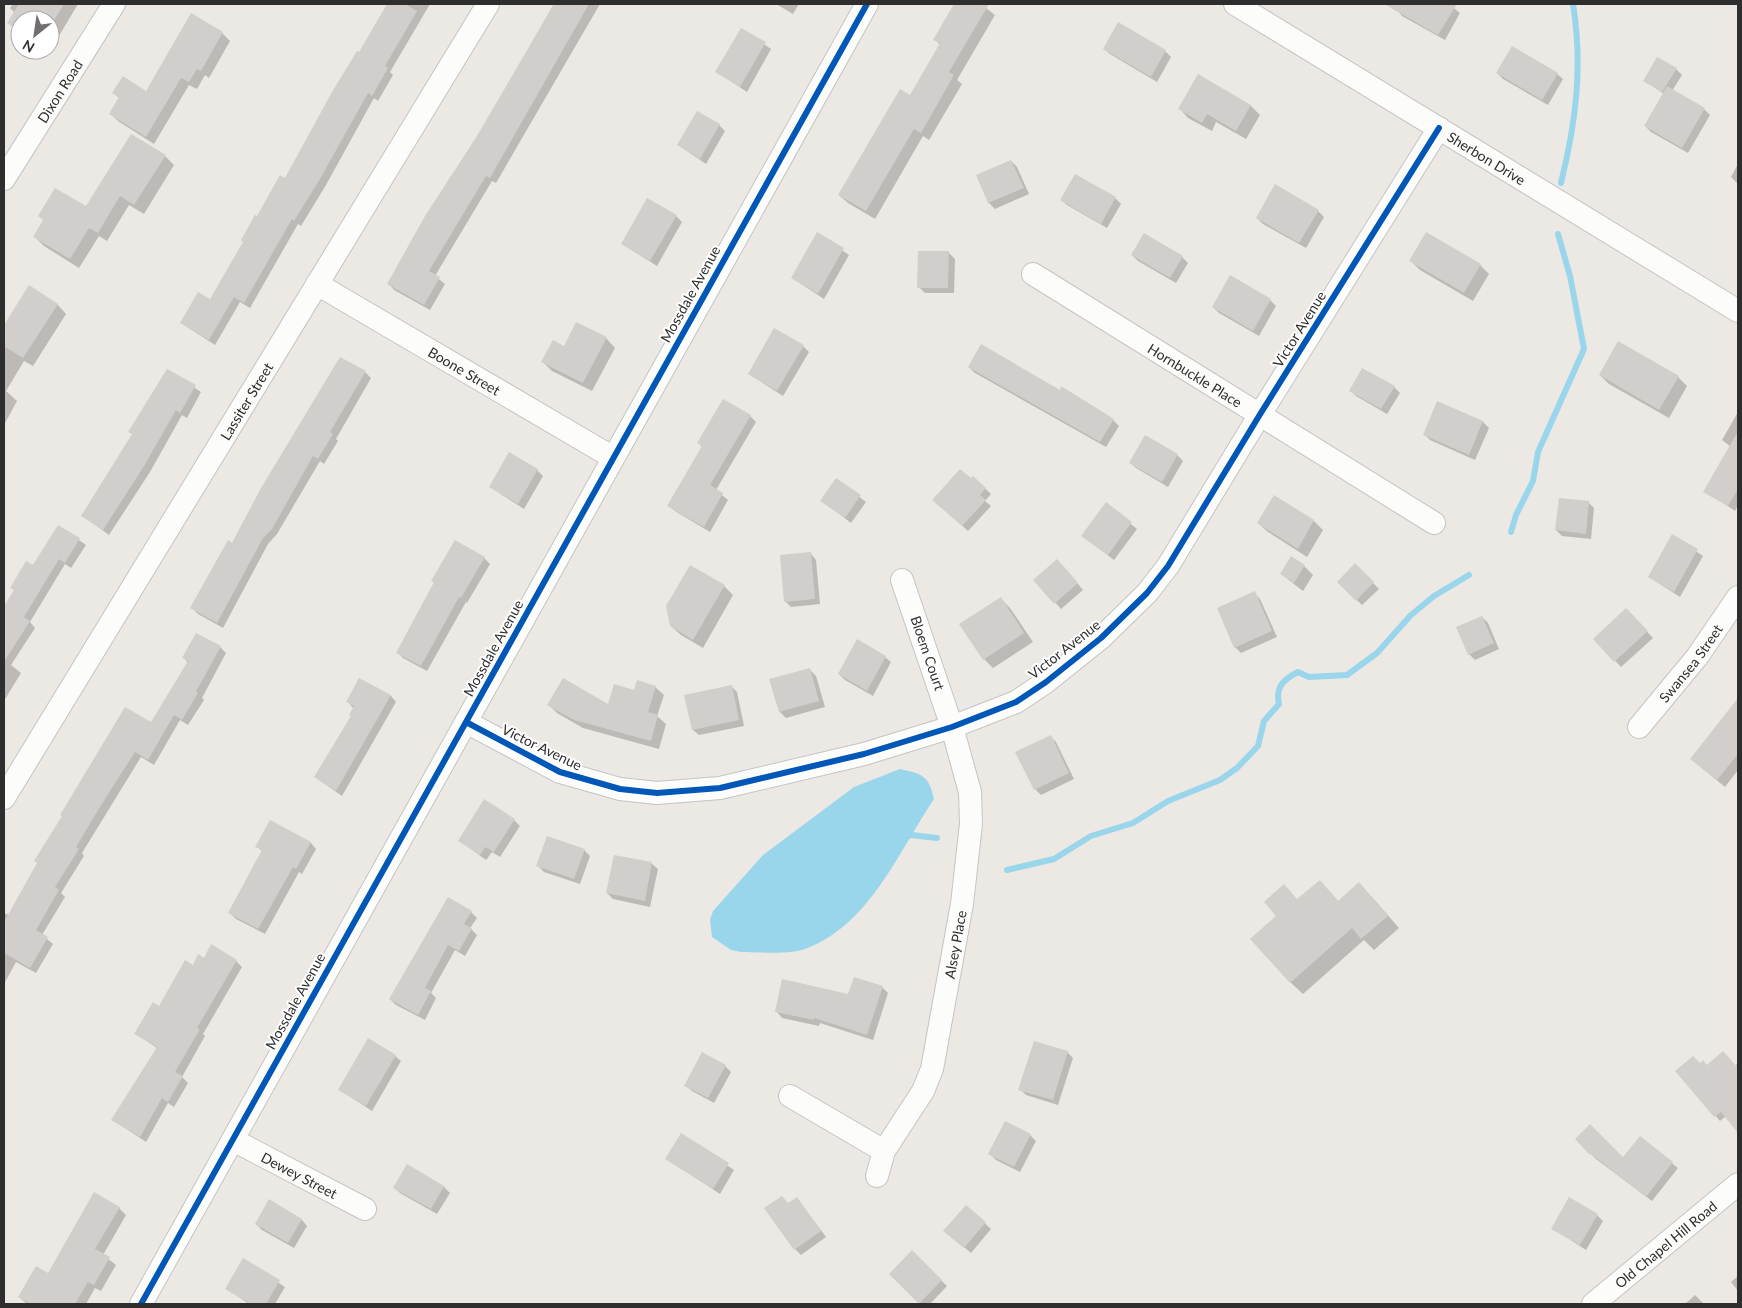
<svg xmlns="http://www.w3.org/2000/svg" width="1742" height="1308" viewBox="0 0 1742 1308" font-family="Lato,sans-serif">
  <style>
    .water { fill: #99d6ec }
    .shadow { fill: #0003 }
    .lines { fill: none; stroke-linecap: round; stroke-linejoin: round }
    .stream { stroke: #99d6ec; stroke-width: 6 }
    .building { fill: #d1cecb }
    .minor-casing { stroke: #c5c4c5; stroke-width: 24 }
    .minor { stroke: #fcfcfb; stroke-width: 22 }
    .cycleway-casing { stroke: #fff; stroke-width: 9 }
    .cycleway { stroke: #0057b8; stroke-width: 6 }
    .labels { text-anchor: middle; dominant-baseline: central; stroke-width: 4; stroke-linejoin: round; paint-order: stroke }
    .street-label { font-size: 14px; fill: #2e2e2e; stroke: #fff }
  </style>
  <rect width="100%" height="100%" fill="#ece8e4"/>
  <path class="water" d="M900 769C922 774 929 775 934 799 899 851 869 926 805 949 789 955 759 952 741 952L731 950 712 937 710 920 713 911 763 855 854 787Z"/>
  <path class="shadow" d="M13 4H78L50 51V20H20V34L9 23 15 13 10 8Z
    M389 4H430L390 72 393 75 378 101 374 98 326 185 301 226 298 224 250 308 240 302 215 345 181 323 211 301 257 218 286 179Z
    M554 4H600L496 183 492 181 435 276 445 284 430 310 394 290 389 284 451 176 453 177 503 94Z
    M776 4H799L793 14Z
    M955 4H981L995 15 957 80 962 84 929 140 923 136 875 219 848 203 839 195 910 97 940 45 935 39Z
    M1400 4H1449L1460 13 1445 40 1402 16 1397 10Z
    M1118 24 1165 51 1171 57 1157 82 1110 54 1104 49Z
    M742 29 771 49 747 92 717 72Z
    M222 33 230 41 209 78 205 75 197 89 189 85 154 144 118 121 110 113 119 98 114 93 147 92Z
    M1676 69 1682 75 1672 91 1704 109 1710 115 1688 153 1651 132 1645 126 1664 94 1645 81Z
    M1497 73 1557 74 1563 79 1548 105 1503 79Z
    M1198 75 1251 106 1260 115 1246 139 1216 122 1212 131 1188 118 1179 108Z
    M719 125 725 131 706 164 678 145Z
    M165 156 174 165 144 214 129 205 107 241 99 236 79 268 44 246 35 237 86 208Z
    M1011 161 1017 167 1029 194 995 209 989 203 977 175Z
    M1738 164V184L1731 177Z
    M1115 198 1121 204 1107 228 1067 205 1061 200Z
    M1318 211 1324 217 1306 248 1263 224 1257 218Z
    M676 216 682 222 657 266 622 244Z
    M818 234 849 255 824 299 792 278Z
    M949 253 955 259 954 293H925L919 287Z
    M1132 255 1182 257 1188 263 1176 283 1138 261Z
    M1411 261 1480 265 1489 274 1473 301 1420 270Z
    M30 287 57 304 66 314 33 366 24 361 6 391 17 401 4 425V327Z
    M1270 300 1276 306 1259 336 1219 313 1213 307Z
    M606 338 615 348 592 391 552 371 543 362 564 347Z
    M803 346 809 352 783 396 749 374Z
    M969 367 1060 391 1113 420 1119 426 1106 447 975 373Z
    M168 370 201 392 187 418 182 415 150 472 109 535 83 516 133 435 130 432Z
    M365 372 371 378 336 439 338 441 324 464 320 461 277 534 268 544 223 628 198 614 192 608 233 544Z
    M1600 375 1678 377 1687 386 1669 418 1609 384Z
    M1394 387 1400 393 1387 414 1356 396 1350 390Z
    M1437 403 1483 422 1489 428 1475 460 1430 440 1424 434Z
    M1738 412V505L1735 511 1705 491 1731 447 1722 440Z
    M750 416 756 422 716 490 728 500 710 532 675 511 669 506 702 447 699 443Z
    M1177 455 1183 461 1168 487 1136 468 1130 462Z
    M537 470 543 476 524 509 490 487Z
    M973 477 991 494 985 501 991 506 968 531 940 505Z
    M837 480 866 502 851 523 822 501Z
    M1274 497 1314 521 1323 530 1307 557 1268 532 1258 523Z
    M1588 502 1594 508 1591 539 1562 536 1556 530Z
    M1106 504 1137 529 1114 560 1089 541Z
    M59 526 86 545 71 568 65 564 30 622 35 628 11 665 21 673 4 701V609Z
    M1673 536 1703 556 1680 597 1649 577Z
    M811 554 816 560 820 604 791 607 785 601Z
    M484 558 490 564 467 603 466 602 427 671 403 658 397 652Z
    M1355 565 1379 589 1362 605 1338 582Z
    M1063 566 1083 590 1061 609 1035 580Z
    M1304 566 1313 575 1303 591 1281 574Z
    M724 586 733 595 703 648 681 635 671 626Z
    M1254 593 1260 599 1277 637 1241 653 1235 647Z
    M1001 599 1010 608 1033 642 993 668 984 659Z
    M1626 610 1653 638 1621 667 1595 639Z
    M1482 617 1488 623 1499 649 1475 660 1469 654Z
    M220 647 226 653 202 698 204 700 188 725 180 720 154 765 141 757 82 853 84 856 61 893 65 897 42 935 53 944 36 973 16 962 4 984V913L9 915 151 723 188 663 184 658Z
    M885 657 891 662 873 696 845 680 839 674Z
    M810 670 816 676 825 707 786 718 780 712Z
    M359 680 391 696 396 702 342 796 315 777 352 716 354 709 348 702Z
    M731 686 737 692 744 726 699 735 693 730Z
    M655 687 664 695 657 716 666 724 659 749 583 728 557 713 549 705H609L635 692Z
    M1737 702 1738 770 1725 787 1691 759Z
    M1050 736 1056 742 1074 779 1041 795 1035 789Z
    M514 820 520 826 500 857 492 852 486 860 460 841Z
    M271 821 311 843 316 849 302 874 299 872 265 934 236 919 230 913 263 852 257 846Z
    M584 850 590 856 580 884 544 872 538 866Z
    M614 856 652 864 658 869 650 907 613 899 607 893Z
    M1320 881 1339 902 1371 896 1399 928 1374 950 1364 940 1303 994 1290 982 1298 900Z
    M471 912 477 918 470 928 477 935 465 956 455 950 431 993 436 998 425 1020 396 1005 390 999Z
    M205 959 236 961 242 967 203 1034 205 1036 182 1077 188 1083 174 1107 168 1103 146 1142 113 1120 157 1048 136 1034 194 967Z
    M882 987 888 993 873 1040 820 1023 819 1026 782 1018 777 1012Z
    M1067 1052 1073 1058 1058 1105 1026 1095 1020 1089Z
    M703 1054 725 1066 731 1072 714 1103 692 1091 686 1086Z
    M395 1056 401 1061 372 1111 340 1090Z
    M1738 1063V1131L1726 1116 1720 1121 1677 1071 1700 1065 1735 1066Z
    M682 1135 734 1170 720 1194 667 1159Z
    M1030 1135 1036 1141 1020 1172 996 1160 990 1154Z
    M1640 1138 1678 1168 1652 1201 1596 1159 1576 1139 1623 1159Z
    M407 1166 444 1187 450 1193 437 1214 400 1193 394 1187Z
    M269 1201 302 1220 307 1226 294 1248 262 1230 256 1224Z
    M789 1204 802 1205 826 1237 801 1255 795 1249Z
    M966 1206 991 1229 971 1253 951 1236Z
    M119 1208 126 1215 103 1255 116 1265 101 1291 95 1288 86 1304H27L19 1297 48 1275Z
    M1597 1215 1603 1221 1586 1250 1552 1228Z
    M912 1252 947 1286 930 1304H921L890 1274Z
    M244 1260 285 1287 275 1304H249L227 1289Z
    M1738 1276V1291L1731 1282Z
    M1695 1295 1704 1304H1685Z"/>
  <g class="lines">
    <path class="stream" d="M1561 183C1576 122 1583 66 1573 4
      M1511 532 1516 515 1533 481 1538 452 1584 349 1570 276 1558 234
      M904 838 911 835 937 838
      M1007 870 1054 859 1091 836 1133 823 1168 801 1220 780 1237 768 1258 746 1264 721 1279 704C1275 687 1284 679 1298 672L1309 677 1347 675 1377 653 1411 615 1434 596 1469 575"/>
  </g>
  <path class="building" d="M19 4H64L50 27V20H20V31L7 23Z
    M387 4H405L417 11 385 66 388 68 372 96 368 93 320 179 294 221 292 219 244 303 234 297 209 340 180 323 198 292 210 299 243 242 241 240 255 215 257 216 280 175 285 178 332 92 357 51 359 52Z
    M554 4H589L490 178 486 176 429 271 440 277 424 305 387 284 425 216 477 136Z
    M954 4H989L949 72 954 75 921 133 914 129 866 211 838 195 900 89 910 95 940 43 933 40Z
    M1384 4H1457L1438 35Z
    M191 13 223 32 201 71 197 69 189 82 181 78 146 137 109 114 119 97 112 93 123 76 146 91Z
    M1118 22 1166 50 1151 77 1103 49Z
    M741 28 766 42 740 87 715 72Z
    M1512 46 1558 73 1542 100 1496 73Z
    M1657 57 1677 68 1662 92 1643 81Z
    M1198 74 1251 105 1236 131 1207 114 1202 123 1178 109Z
    M1667 86 1705 108 1682 148 1644 126Z
    M697 111 720 124 700 159 677 145Z
    M131 134 166 155 134 205 120 196 98 233 89 228 70 259 33 237 43 220 38 216 55 188 86 206Z
    M1011 160 1024 188 988 203 976 175Z
    M1075 174 1116 197 1101 224 1060 200Z
    M1275 184 1319 210 1299 243 1256 218Z
    M647 198 677 215 650 261 621 244Z
    M817 232 844 248 818 294 791 278Z
    M1426 232 1481 264 1464 293 1409 261Z
    M1144 233 1183 256 1170 278 1131 255Z
    M918 251H949L948 288H917Z
    M1230 275 1271 299 1253 331 1212 307Z
    M29 285 58 304 23 358 4 346V325Z
    M576 322 607 337 583 383 541 362 553 340 564 346Z
    M774 328 804 345 777 391 748 374Z
    M1618 341 1679 376 1659 410 1599 375Z
    M981 344 1060 390 1061 386 1114 419 1100 442 968 367Z
    M340 357 366 371 330 432 333 434 318 459 313 456 272 529 263 538 217 623 190 608 228 540 232 543 261 488Z
    M1362 368 1395 386 1381 409 1349 391Z
    M167 369 196 385 180 413 176 410 144 466 103 530 81 516 132 434 128 432Z
    M723 399 751 415 710 485 723 493 704 527 667 506 702 446 697 443Z
    M1437 401 1483 421 1469 455 1423 435Z
    M1738 431V489L1728 506 1703 492Z
    M1145 435 1178 454 1162 482 1129 463Z
    M509 452 538 469 518 504 489 487Z
    M960 469 971 478 973 476 986 488 980 495 986 500 962 526 932 500Z
    M836 478 861 495 845 518 820 501Z
    M1274 495 1314 520 1298 549 1257 523Z
    M1559 498 1589 501 1586 534 1555 530Z
    M1106 502 1132 522 1108 555 1081 536Z
    M58 525 80 538 65 563 59 559 24 617 30 621 4 662V606L14 590 10 588 26 561 33 565Z
    M1672 534 1698 549 1674 592 1648 577Z
    M455 540 485 557 461 598 459 597 421 666 396 653 434 582 431 581Z
    M811 552 815 599 784 602 780 555Z
    M1291 556 1305 565 1294 583 1280 574Z
    M1057 559 1078 583 1054 604 1033 580Z
    M1355 563 1374 582 1356 601 1337 582Z
    M690 565 725 585 693 640 670 626 666 606Z
    M1255 591 1272 631 1234 648 1217 608Z
    M1001 597 1024 633 983 660 959 624Z
    M1626 608 1648 631 1614 662 1593 639Z
    M1482 616 1494 643 1468 655 1456 627Z
    M196 633 221 646 196 692 198 693 182 720 174 715 148 760 135 752 103 802 76 847 79 849 55 887 59 890 36 930 48 937 30 968 4 953V922L37 863 34 861 62 816 60 815 125 707 151 722 188 661 182 658Z
    M857 639 886 656 867 691 838 674Z
    M810 668 819 701 779 712 769 679Z
    M359 678 391 695 336 791 314 777 351 716 349 715 354 706 346 702Z
    M563 678 608 704 614 684 634 690 637 680 656 686 648 712 658 715 651 741 574 720 547 705Z
    M732 685 739 720 692 730 684 695Z
    M1738 698V754L1717 780 1690 759Z
    M1051 735 1069 773 1034 790 1015 752Z
    M484 799 515 819 494 852 485 847 480 855 458 841Z
    M270 820 311 842 296 869 293 867 258 929 228 913 262 850 255 847Z
    M547 836 585 849 574 879 536 866Z
    M614 855 652 862 645 901 606 893Z
    M1320 880 1338 901 1359 882 1388 916 1361 939 1352 928 1290 983 1250 939 1276 916 1264 902 1284 884 1297 899Z
    M448 897 472 911 464 924 472 928 459 951 448 945 425 988 431 991 418 1015 389 999Z
    M211 944 237 960 197 1028 200 1029 175 1072 183 1076 168 1102 162 1098 140 1137 111 1120 157 1047 134 1034 153 1002 159 1006 185 960 193 965 198 954 204 958Z
    M854 977 883 986 867 1035 814 1018V1020L775 1012 782 979 848 994Z
    M368 1038 396 1055 366 1106 338 1090Z
    M1034 1041 1068 1051 1053 1100 1018 1090Z
    M1723 1051 1738 1068V1133L1721 1112 1714 1117 1675 1071 1693 1056 1700 1063 1703 1060 1707 1065Z
    M702 1052 726 1065 708 1098 684 1086Z
    M1005 1121 1031 1134 1014 1167 988 1154Z
    M1590 1124 1623 1157 1640 1136 1673 1162 1646 1197 1591 1154 1590 1155 1575 1139Z
    M681 1133 729 1163 713 1189 665 1159Z
    M407 1164 444 1186 431 1209 393 1188Z
    M94 1192 120 1207 95 1249 110 1257 94 1285 88 1282 75 1304H30L18 1297 36 1266 48 1273Z
    M782 1196 788 1203 797 1197 821 1231 794 1250 764 1208Z
    M1569 1197 1598 1214 1580 1245 1551 1229Z
    M269 1199 302 1219 288 1243 255 1224Z
    M966 1205 986 1222 964 1248 943 1231Z
    M912 1250 942 1280 919 1304 889 1274Z
    M243 1258 280 1280 266 1304H251L225 1289Z"/>
  <g class="lines">
    <g class="minor-casing">
      <g id="minor">
        <path id="s1" d="M1235 4 1738 311"/>
        <path id="s2" d="M4 179 114 4"/>
        <path id="s3" d="M1033 274 1434 523"/>
        <path id="s4" d="M317 284 612 457"/>
        <path d="M466 722 560 772 620 789 657 793 720 788 864 754 952 727 1016 702 1046 682 1101 638 1147 593 1168 566 1259 416 1439 128"/>
        <path id="s5" d="M1639 727 1697 657 1738 597"/>
        <path id="s6" d="M4 798 488 4"/>
        <path id="s7" d="M790 1096 884 1151 923 1091 932 1069 962 904 971 824 970 792 952 727 902 580"/>
        <path id="s8" d="M233 1140 365 1209"/>
        <path d="M877 1176 884 1151"/>
        <path d="M141 1304 867 4"/>
        <path id="s9" d="M1593 1304 1738 1184"/>
      </g>
    </g>
    <use href="#minor" class="minor"/>
    <g class="cycleway-casing">
      <path id="cycleway" d="M466 722 560 772 620 789 657 793 720 788 864 754 952 727 1016 702 1046 682 1101 638 1147 593 1168 566 1259 416 1439 128
        M141 1304 867 4"/>
    </g>
    <use href="#cycleway" class="cycleway"/>
  </g>
  <g class="labels">
    <g class="street-label">
      <text stroke="none"><textPath href="#s2" startOffset="104">Dixon Road</textPath></text>
      <text stroke="none"><textPath href="#s1" startOffset="295">Sherbon Drive</textPath></text>
      <text transform="translate(690 294) rotate(-61)">Mossdale Avenue</text>
      <text transform="translate(1299 329) rotate(-58)">Victor Avenue</text>
      <text stroke="none"><textPath href="#s4" startOffset="171">Boone Street</textPath></text>
      <text stroke="none"><textPath href="#s3" startOffset="191">Hornbuckle Place</textPath></text>
      <text stroke="none"><textPath href="#s6" startOffset="465">Lassiter Street</textPath></text>
      <text transform="translate(493 648) rotate(-61)">Mossdale Avenue</text>
      <text transform="translate(1064 649) rotate(-38)">Victor Avenue</text>
      <text transform="translate(928 653) rotate(71)">Bloem Court</text>
      <text stroke="none"><textPath href="#s5" startOffset="82">Swansea Street</textPath></text>
      <text transform="translate(542 747) rotate(26)">Victor Avenue</text>
      <text stroke="none"><textPath href="#s7" startOffset="331">Alsey Place</textPath></text>
      <text transform="translate(295 1001) rotate(-61)">Mossdale Avenue</text>
      <text stroke="none"><textPath href="#s8" startOffset="75">Dewey Street</textPath></text>
      <text stroke="none"><textPath href="#s9" startOffset="94">Old Chapel Hill Road</textPath></text>
    </g>
  </g>
  <rect width="1742" height="1308" fill="none" stroke="#2e2e2e" stroke-width="10"/>
  <g transform="translate(35 35) rotate(210)"><circle r="24" fill="#ffffff" stroke="#ababab"/>
  <path d="M0-4L9 19L0 12L-9 19Z" fill="#706f6e"/>
  <text y="-8" font-size="14" font-weight="bold" text-anchor="middle" fill="#2e2e2e">N</text>
  </g>
</svg>
